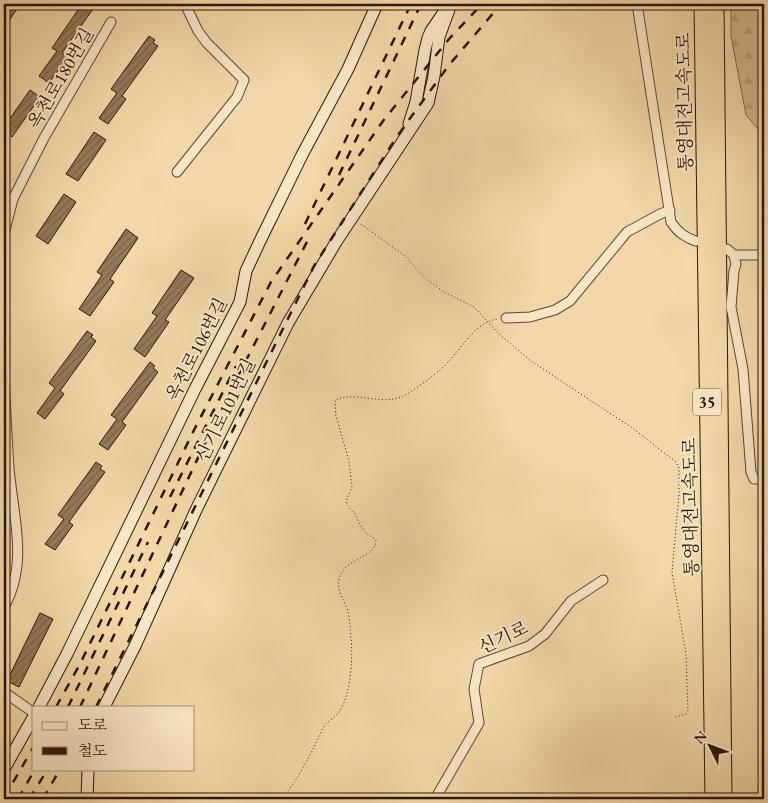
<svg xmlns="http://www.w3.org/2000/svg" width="768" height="803" viewBox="0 0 768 803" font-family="'EB Garamond','Noto Serif KR',serif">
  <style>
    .forest { fill: url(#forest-firs); stroke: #7e6648 }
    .building { fill: url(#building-hatch); stroke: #2c1505 }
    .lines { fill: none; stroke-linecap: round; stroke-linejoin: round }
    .lane-casing { stroke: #5e462e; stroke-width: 6 }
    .street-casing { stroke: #5e462e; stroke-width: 11 }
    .secondary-casing { stroke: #2c1505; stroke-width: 13 }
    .highway-casing { stroke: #2c1505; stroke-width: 17 }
    .path { stroke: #2c1505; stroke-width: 1; stroke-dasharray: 1 2.5; stroke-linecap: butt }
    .lane { stroke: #f7e6c6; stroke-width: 4.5 }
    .street { stroke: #f7e6c6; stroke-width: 9 }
    .secondary { stroke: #f7e6c6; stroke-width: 11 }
    .highway { stroke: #f2d8a8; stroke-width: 15 }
    .rail { stroke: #2c1505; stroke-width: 2.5; stroke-dasharray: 9 9; stroke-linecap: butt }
    .labels { text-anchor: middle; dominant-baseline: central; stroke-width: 4; stroke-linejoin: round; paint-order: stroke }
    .shield { fill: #f7e6c6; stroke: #69543f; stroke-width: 1 }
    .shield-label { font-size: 16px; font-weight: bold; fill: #2c1505 }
    .street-label { font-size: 18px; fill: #2c1505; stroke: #f7e6c6 }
  </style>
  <defs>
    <pattern id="forest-firs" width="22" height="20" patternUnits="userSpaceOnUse" patternTransform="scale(1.25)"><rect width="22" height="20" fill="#d0b78c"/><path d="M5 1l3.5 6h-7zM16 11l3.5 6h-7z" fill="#b39c77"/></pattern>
    <pattern id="building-hatch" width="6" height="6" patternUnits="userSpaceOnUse" patternTransform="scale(1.25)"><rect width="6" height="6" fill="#937a5a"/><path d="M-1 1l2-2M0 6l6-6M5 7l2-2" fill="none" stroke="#786348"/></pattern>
  </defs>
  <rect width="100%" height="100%" fill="#f2d8a8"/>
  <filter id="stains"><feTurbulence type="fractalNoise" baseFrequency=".004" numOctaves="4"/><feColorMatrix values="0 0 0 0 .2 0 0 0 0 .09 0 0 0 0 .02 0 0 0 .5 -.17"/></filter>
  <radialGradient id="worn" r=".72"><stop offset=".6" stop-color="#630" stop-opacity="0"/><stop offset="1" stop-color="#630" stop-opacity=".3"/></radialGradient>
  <path class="forest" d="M731 4H764V136L746 115 731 36Z"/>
  <path class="building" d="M6 4 17 9 4 28V7Z
    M82 4H91L95 6 62 53 68 57 49 83 39 76 57 51 52 48Z
    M149 36 155 40 153 43 158 46 122 96 126 99 108 124 99 118 117 93 111 89Z
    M30 90 40 97 12 137 4 131V127Z
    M94 132 106 140 78 181 66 174Z
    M64 194 76 202 48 244 36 236Z
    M126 229 138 238 110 279 114 282 90 316 79 309 102 275 97 272Z
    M181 270 194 278 165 320 169 322 145 357 134 349 157 316 152 313Z
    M87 331 93 335 91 337 96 341 60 391 64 394 45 419 37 413 55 388 49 383Z
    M150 362 155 366 153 368 158 372 122 422 126 425 108 450 99 444 117 419 111 415Z
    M96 462 102 466 100 469 105 472 69 522 73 525 55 550 45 544 64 519 58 515Z
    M40 613 53 619 19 687 7 681Z"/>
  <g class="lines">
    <g class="lane-casing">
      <path id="lane" d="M754 479 764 486"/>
    </g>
    <g class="street-casing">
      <path id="street" d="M637 4 671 222C678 232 684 237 696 241
        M177 172 237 97 244 80 207 43 198 31 185 4
        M4 234 13 199 44 138 111 22
        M727 249 734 255H764
        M734 255 736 264 734 271 731 307 743 369 751 472 754 479
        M506 318 530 317 555 310 570 301 627 232 660 214 670 210
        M4 380C6 410 7 439 9 468 13 515 29 564 4 607
        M4 692 34 713
        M435 799 479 723 474 689 479 664 529 646 545 634 571 601 603 580"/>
    </g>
    <g class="secondary-casing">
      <path id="secondary" d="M409 124 416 102 425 50 428 38 431 31 444 12
        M39 707 67 654 195 389 240 302 246 271 260 241 302 155 348 69 377 4
        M104 707 135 646 196 510 288 323 336 242 428 103 434 76 439 37 451 4
        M4 769 34 716
        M87 799 88 769"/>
    </g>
    <g class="highway-casing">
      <path id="highway" d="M702 4 713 799
        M716 4 724 799"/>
    </g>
    <path class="path" d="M361 224 405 256 424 277 444 292 474 307 499 334 531 361 631 427 676 462 679 468V494L672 572 686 654 688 710 686 714 673 718
      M281 799C300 778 311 753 323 728 327 721 335 718 339 712 351 695 353 658 351 638 350 629 350 620 348 611 345 601 336 590 339 579 345 557 376 558 376 540L365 532 359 523 355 514 347 505 346 501 352 487 349 461 336 416 335 400C356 390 385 408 407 394 418 387 431 378 441 369 458 355 474 321 498 319
      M759 799 764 780"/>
    <use href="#lane" class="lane"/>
    <use href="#street" class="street"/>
    <use href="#secondary" class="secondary"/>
    <use href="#highway" class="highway"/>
    <path class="rail" d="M339 175 421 4
      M305 224 411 4
      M237 378 310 236
      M170 497 236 366
      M56 707 80 664 194 430 271 282 383 121 449 39 482 4
      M68 707 148 542
      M80 707 206 441
      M96 707 314 266 398 135 449 65 501 4
      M4 798 34 746
      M18 799 35 769
      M29 799 48 769
      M43 799 60 769"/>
  </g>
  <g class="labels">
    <rect class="shield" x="693" y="388.5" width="28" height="27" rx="4"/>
    <g class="shield-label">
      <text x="707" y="402">35</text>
    </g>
    <g class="street-label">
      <text transform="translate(60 78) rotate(-60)">옥천로180번길</text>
      <text transform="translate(684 102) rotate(-91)">통영대전고속도로</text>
      <text transform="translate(196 349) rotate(-63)">옥천로106번길</text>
      <text transform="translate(225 410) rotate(-64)">신기로101번길</text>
      <text transform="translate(690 507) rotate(-91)">통영대전고속도로</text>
      <text transform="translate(503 637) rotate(-25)">신기로</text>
    </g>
  </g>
  <rect width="768" height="803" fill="none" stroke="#f2d8a8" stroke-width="20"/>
  <rect x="5" y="5" width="758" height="793" fill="none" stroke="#2c1505" stroke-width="2.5"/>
  <rect x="10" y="10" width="748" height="783" fill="none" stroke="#2c1505"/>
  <rect x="32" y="706" width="162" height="65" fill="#f7e6c6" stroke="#a69279"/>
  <rect x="42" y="722" width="25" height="8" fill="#f7e6c6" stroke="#a69279"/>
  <text x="78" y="730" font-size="15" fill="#2c1505">도로</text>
  <rect x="42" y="747" width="25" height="8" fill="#2c1505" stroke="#a69279"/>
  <text x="78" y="756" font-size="15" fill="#2c1505">철도</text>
  <g transform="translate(710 746) rotate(312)" stroke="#f7e6c6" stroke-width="4" paint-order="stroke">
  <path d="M0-4L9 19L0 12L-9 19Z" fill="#2c1505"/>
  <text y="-8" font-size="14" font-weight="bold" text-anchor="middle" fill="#2c1505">N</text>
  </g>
  <rect width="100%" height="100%" filter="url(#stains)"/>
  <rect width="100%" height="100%" fill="url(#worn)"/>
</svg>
